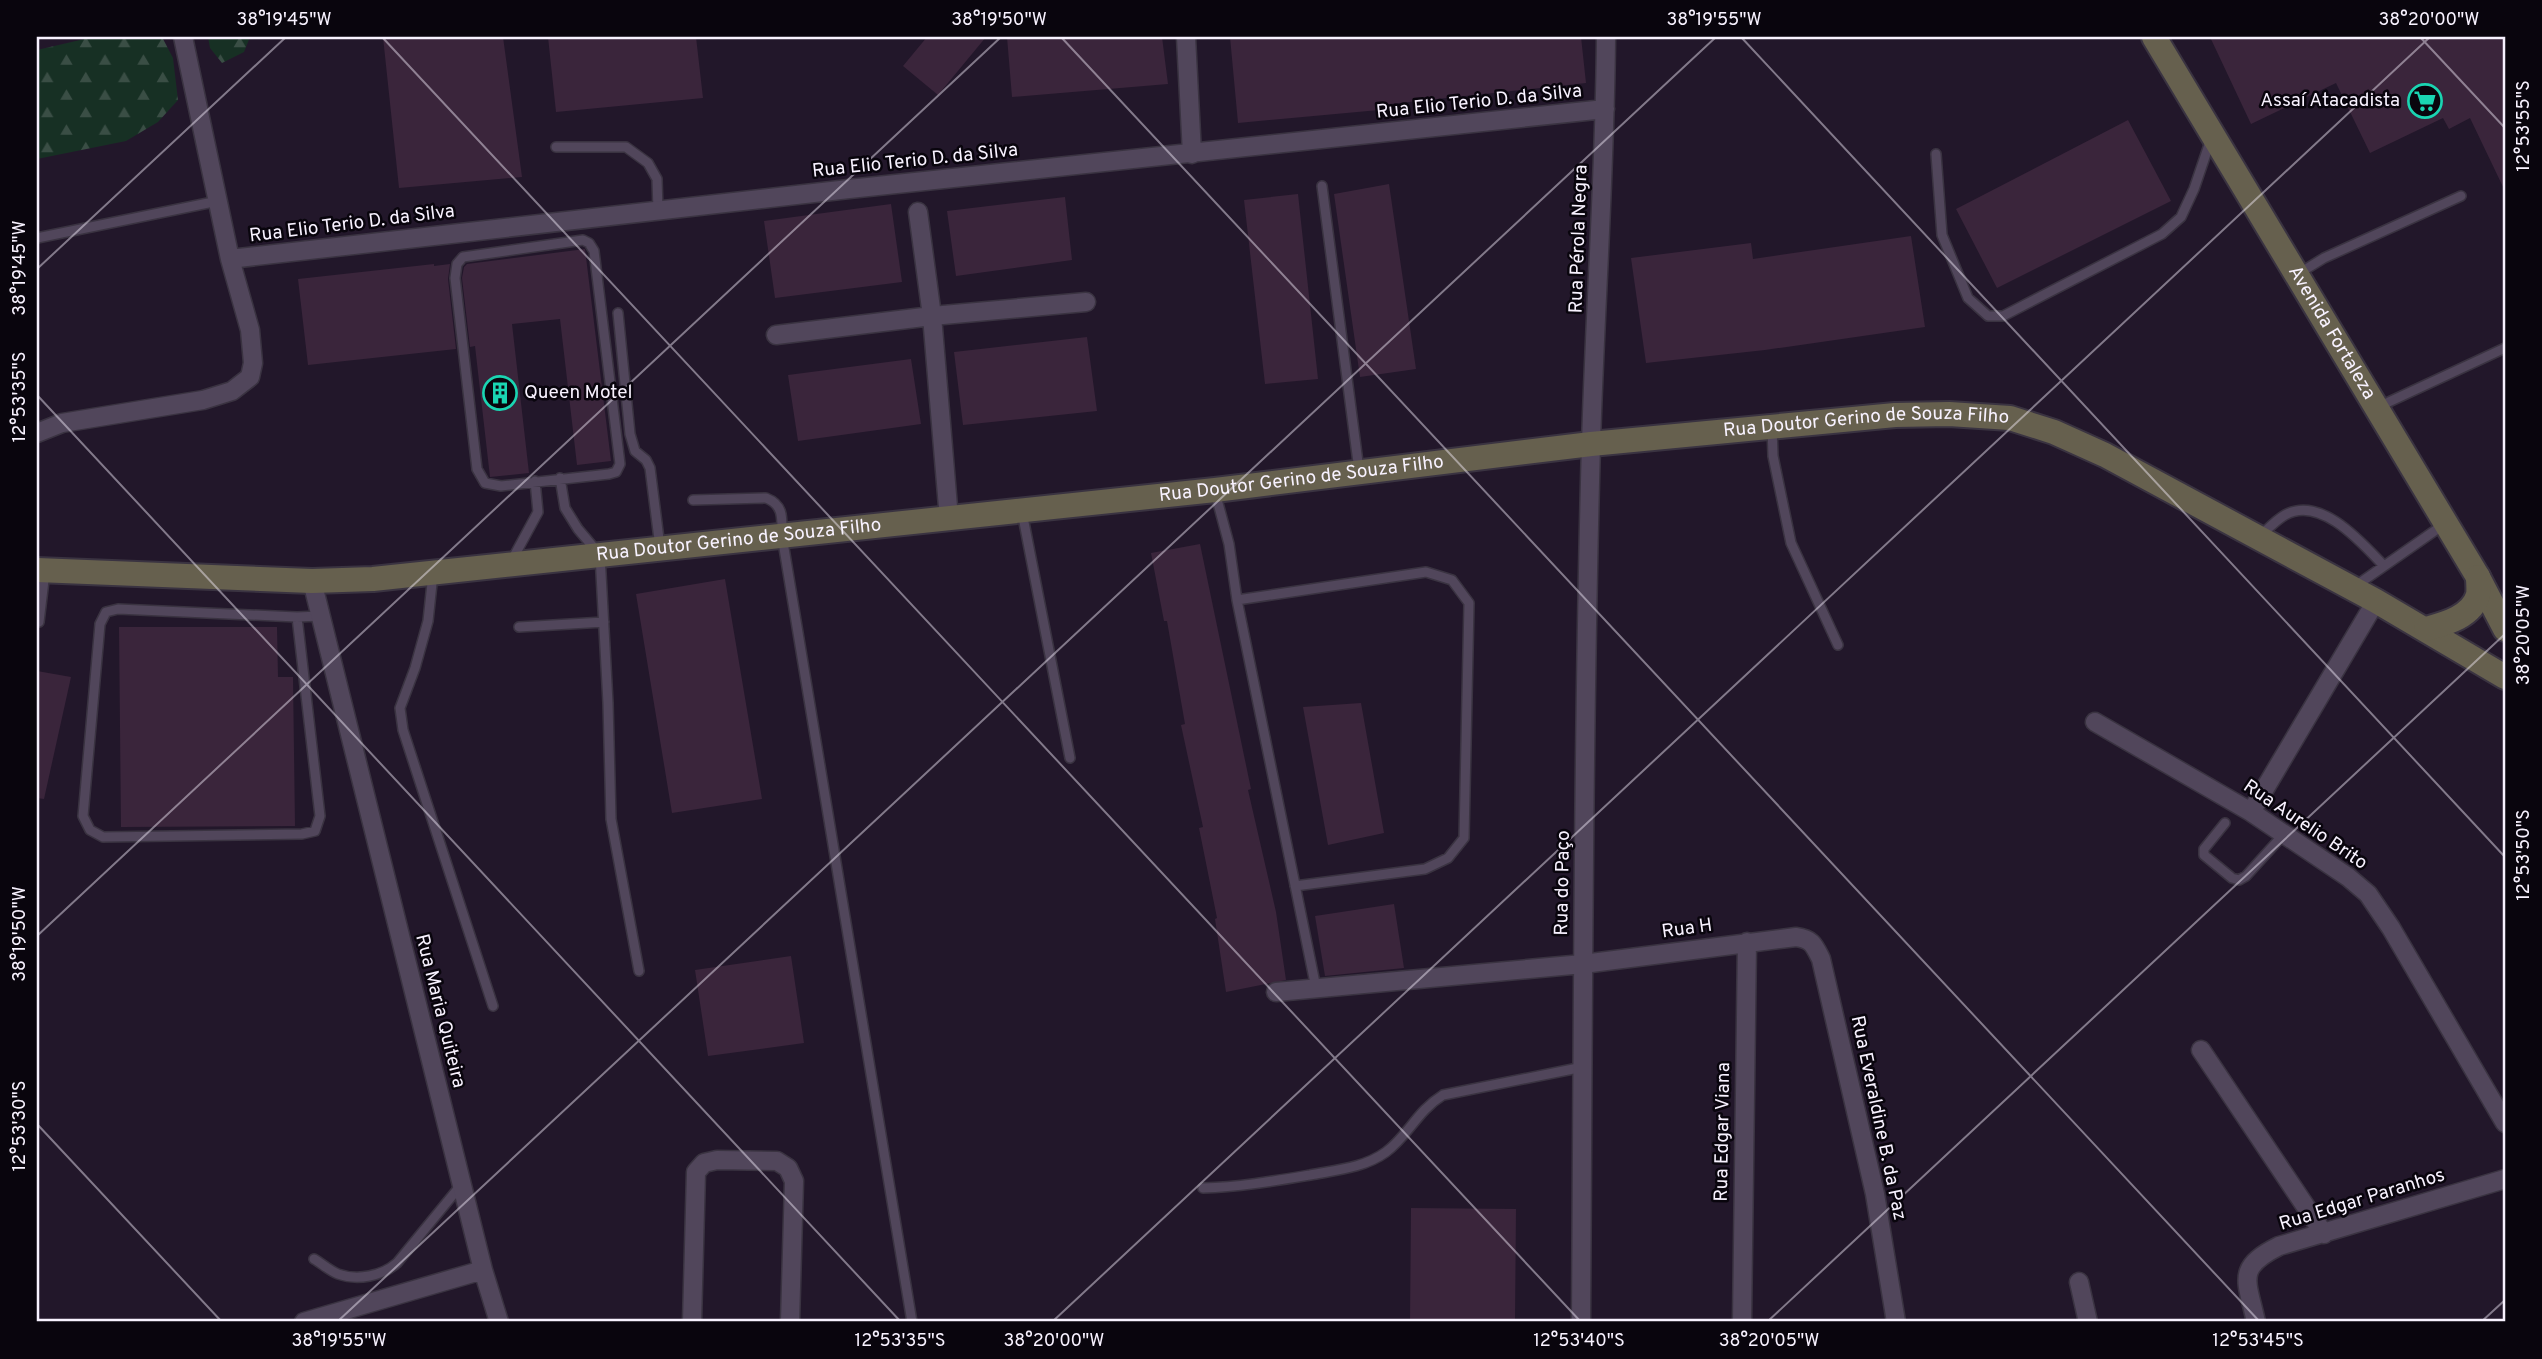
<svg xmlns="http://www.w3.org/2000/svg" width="2542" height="1359" viewBox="0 0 2542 1359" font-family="Overpass,sans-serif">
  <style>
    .forest { fill: url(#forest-firs) }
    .building { fill: #3a253b }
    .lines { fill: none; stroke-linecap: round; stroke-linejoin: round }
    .lane-casing { stroke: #3a3341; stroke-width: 12 }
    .street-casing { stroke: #3a3341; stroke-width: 21 }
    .secondary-casing { stroke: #3a3341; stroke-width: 28 }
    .lane { stroke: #51465b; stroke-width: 9 }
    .street { stroke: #51465b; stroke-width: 18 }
    .secondary { stroke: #66604e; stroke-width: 24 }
    .ticks { fill: none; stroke: #f8f2ff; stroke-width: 2; stroke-opacity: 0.45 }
    .labels { text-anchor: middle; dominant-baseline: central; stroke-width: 5; stroke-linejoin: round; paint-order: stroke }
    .poi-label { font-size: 19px; fill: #f8f2ff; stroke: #09050d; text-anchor: end }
    .street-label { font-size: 19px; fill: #f8f2ff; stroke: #09050d }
    .neatline { fill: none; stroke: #f8f2ff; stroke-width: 2.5 }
    .ticks-label { font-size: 18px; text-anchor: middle; fill: #f8f2ff }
  </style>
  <defs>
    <pattern id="forest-firs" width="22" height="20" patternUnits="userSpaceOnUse" patternTransform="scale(1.75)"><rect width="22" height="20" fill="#173024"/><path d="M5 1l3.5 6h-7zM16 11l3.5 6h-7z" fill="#3a4e45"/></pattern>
  </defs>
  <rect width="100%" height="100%" fill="#22172a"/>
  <path class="forest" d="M93 37H162L173 58 178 100 158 122 126 141 37 159V50Z
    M208 37H250L244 52 222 63 210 48Z"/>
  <path class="building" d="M383 37H503L522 177 399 188Z
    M548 37H696L703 98 556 112Z
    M927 37H986L938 95 903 66Z
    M1007 37H1162L1168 84 1012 97Z
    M1230 37H1581L1586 83 1390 104V109L1238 123Z
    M2210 37H2505V191L2470 118 2449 129 2443 118 2370 153 2336 83 2251 124Z
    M2128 120 2171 201 1997 288 1956 209Z
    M1389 184 1416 369 1360 377 1334 194Z
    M1298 194 1318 379 1265 384 1244 200Z
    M1065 197 1072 260 956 276 947 211Z
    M891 204 902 282 775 298 764 221Z
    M1911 236 1925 327 1765 350 1646 363 1631 258 1751 243 1753 259Z
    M585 249 611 461 577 465 560 319 512 324 529 473 490 477 475 346 470 347 462 278 464 267 467 264Z
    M434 264V266L450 264 448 279 456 349 308 365 298 279Z
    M1087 337 1097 411 963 425 954 352Z
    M911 359 921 424 798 441 788 375Z
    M1200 544 1251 789 1248 790 1276 912 1286 980 1226 992 1215 919 1217 918 1199 828 1203 827 1181 725 1185 724 1167 621H1164L1151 553Z
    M725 579 762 799 672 813 636 594Z
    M119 627H277L278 677H293L295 826 121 827Z
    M37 671 71 677 44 799 37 798Z
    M1361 703 1384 833 1328 845 1303 707Z
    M1394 904 1404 968 1325 976 1315 916Z
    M791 956 804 1043 708 1056 695 970Z
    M1411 1208 1516 1209 1515 1322H1410Z"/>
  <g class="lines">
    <g class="lane-casing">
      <path id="lane" d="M556 147H626L648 163 657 179 658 210
        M1936 154 1942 235 1968 298 1988 316H2003L2162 234 2181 217 2194 189 2211 139
        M1322 186 1359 470
        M37 238 218 201
        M583 240 589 243 594 251 620 464 616 472 609 474 501 486 485 483 477 469 455 278 457 264 463 257Z
        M2298 274 2324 258 2461 196
        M618 313 630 434 635 451 646 460 650 468 660 547
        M2378 407 2505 348
        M1772 428 1773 456 1791 543 1838 645
        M560 478 565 508 578 529 600 555 608 703 611 819 639 971
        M1215 492 1229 544 1237 600 1316 988
        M693 500 766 498C784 505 782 518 782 536L912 1322
        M1022 512 1070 758
        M2260 536C2268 529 2276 520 2285 515 2321 495 2362 543 2384 566
        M512 560 538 512 535 481
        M433 574 428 621 415 668 400 708 403 730 493 1006
        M2354 587 2443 525
        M1237 600 1426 572 1452 580 1469 603 1464 838 1448 858 1425 869 1295 886
        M297 617 320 816 315 831 302 834 103 837 90 830 83 816 100 624 106 612 118 609 297 617 320 616
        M39 622 45 572
        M519 627 604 622
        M2225 823 2204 849V855L2232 878 2239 880 2246 876 2284 834
        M1203 1188C1239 1187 1274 1181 1310 1175 1336 1170 1364 1168 1386 1152 1408 1136 1417 1111 1443 1095L1583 1067
        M314 1259C321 1263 330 1271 338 1274 358 1281 382 1276 397 1263L461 1185"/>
    </g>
    <g class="street-casing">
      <path id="street" d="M1186 37 1192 154
        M918 212 932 316 949 519
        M230 259 849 189 1605 109
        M776 335 932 316 1086 302
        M37 433 62 423 203 400 232 391 250 377 253 363 250 330 230 259 183 37
        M2095 722 2251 812 2348 877 2368 894 2391 928 2505 1123
        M2251 812 2376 601
        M1276 992 1583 964 1796 937C1812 939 1814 945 1821 959L1875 1194 1896 1322
        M2201 1050 2324 1234
        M483 1270 499 1322
        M2079 1282 2088 1322
        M304 1322 483 1270 312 581
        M692 1322 696 1172 704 1163 717 1160 777 1161 788 1168 794 1181 790 1322
        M1581 1322C1583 1029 1583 736 1591 444 1595 308 1605 172 1606 37
        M1742 1322 1747 942
        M2256 1322C2247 1280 2235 1268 2279 1246L2505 1179"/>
    </g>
    <g class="secondary-casing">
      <g id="secondary">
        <path id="s1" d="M2154 37 2478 577 2505 629"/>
        <path id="s2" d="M37 570 312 581 373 579 1215 490 1591 444 1895 415 1949 414 2010 418 2054 432 2105 455 2376 601 2505 677"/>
        <path d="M2426 629C2444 624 2472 617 2478 595 2479 590 2478 582 2478 577"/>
      </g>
    </g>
    <use href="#lane" class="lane"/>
    <use href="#street" class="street"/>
    <use href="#secondary" class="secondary"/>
  </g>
  <path class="ticks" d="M382 37 1581 1322M1061 37 2260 1322M1741 37 2505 857M2420 37 2505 128M37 269 286 37M37 395 901 1322M37 936 1001 37M37 1124 222 1322M337 1322 1716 37M1052 1322 2430 37M1767 1322 2505 634M2481 1322 2505 1300"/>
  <defs>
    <g id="supermarket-ring" transform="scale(1.75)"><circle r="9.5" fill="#09050d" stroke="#1ad5b2" stroke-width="1.5"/><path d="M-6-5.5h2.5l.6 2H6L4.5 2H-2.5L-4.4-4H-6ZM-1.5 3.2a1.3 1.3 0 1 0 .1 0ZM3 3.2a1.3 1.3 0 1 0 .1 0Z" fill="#1ad5b2"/></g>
    <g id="building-ring" transform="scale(1.75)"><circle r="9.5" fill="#09050d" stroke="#1ad5b2" stroke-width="1.5"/><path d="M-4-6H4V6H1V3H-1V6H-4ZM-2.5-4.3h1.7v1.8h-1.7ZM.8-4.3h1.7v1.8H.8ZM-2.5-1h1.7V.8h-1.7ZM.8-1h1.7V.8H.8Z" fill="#1ad5b2"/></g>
  </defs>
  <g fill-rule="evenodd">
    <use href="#supermarket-ring" x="2425" y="101"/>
    <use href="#building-ring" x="500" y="393"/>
  </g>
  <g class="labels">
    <g class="poi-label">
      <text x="2400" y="101">Assaí Atacadista</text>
      <text x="524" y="393" text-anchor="start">Queen Motel</text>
    </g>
    <g class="street-label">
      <text transform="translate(1479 102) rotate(-6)">Rua Elio Terio D. da Silva</text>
      <text transform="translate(915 161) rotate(-6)">Rua Elio Terio D. da Silva</text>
      <text transform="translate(352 224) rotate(-7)">Rua Elio Terio D. da Silva</text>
      <text transform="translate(1579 239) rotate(-88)">Rua Pérola Negra</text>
      <text stroke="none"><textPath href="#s1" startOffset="345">Avenida Fortaleza</textPath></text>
      <text stroke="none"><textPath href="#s2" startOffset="1838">Rua Doutor Gerino de Souza Filho</textPath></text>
      <text stroke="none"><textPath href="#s2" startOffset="1270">Rua Doutor Gerino de Souza Filho</textPath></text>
      <text stroke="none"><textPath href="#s2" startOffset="704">Rua Doutor Gerino de Souza Filho</textPath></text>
      <text transform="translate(2305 825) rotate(34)">Rua Aurelio Brito</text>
      <text transform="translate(1563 883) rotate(-89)">Rua do Paço</text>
      <text transform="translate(1687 929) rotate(-8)">Rua H</text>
      <text transform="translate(440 1011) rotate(76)">Rua Maria Quiteira</text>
      <text transform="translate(1878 1118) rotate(78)">Rua Everaldine B. da Paz</text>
      <text transform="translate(1723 1132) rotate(-89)">Rua Edgar Viana</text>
      <text transform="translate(2362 1200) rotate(-17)">Rua Edgar Paranhos</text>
    </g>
  </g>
  <rect width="2542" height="1359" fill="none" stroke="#09050d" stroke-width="77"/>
  <rect x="38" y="38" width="2466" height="1282" class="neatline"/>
  <g class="ticks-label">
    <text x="284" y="25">38°19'45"W</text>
    <text x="999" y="25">38°19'50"W</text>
    <text x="1714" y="25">38°19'55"W</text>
    <text x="2429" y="25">38°20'00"W</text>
    <text transform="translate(2523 126) rotate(-90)" y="6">12°53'55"S</text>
    <text transform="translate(19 268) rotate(-90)" y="6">38°19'45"W</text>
    <text transform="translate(19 397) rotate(-90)" y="6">12°53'35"S</text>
    <text transform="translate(2523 635) rotate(-90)" y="6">38°20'05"W</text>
    <text transform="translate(2523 855) rotate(-90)" y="6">12°53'50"S</text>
    <text transform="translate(19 934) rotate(-90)" y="6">38°19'50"W</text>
    <text transform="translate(19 1126) rotate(-90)" y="6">12°53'30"S</text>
    <text x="339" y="1346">38°19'55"W</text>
    <text x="900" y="1346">12°53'35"S</text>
    <text x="1054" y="1346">38°20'00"W</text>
    <text x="1579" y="1346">12°53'40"S</text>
    <text x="1769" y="1346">38°20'05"W</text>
    <text x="2258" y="1346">12°53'45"S</text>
  </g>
</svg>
